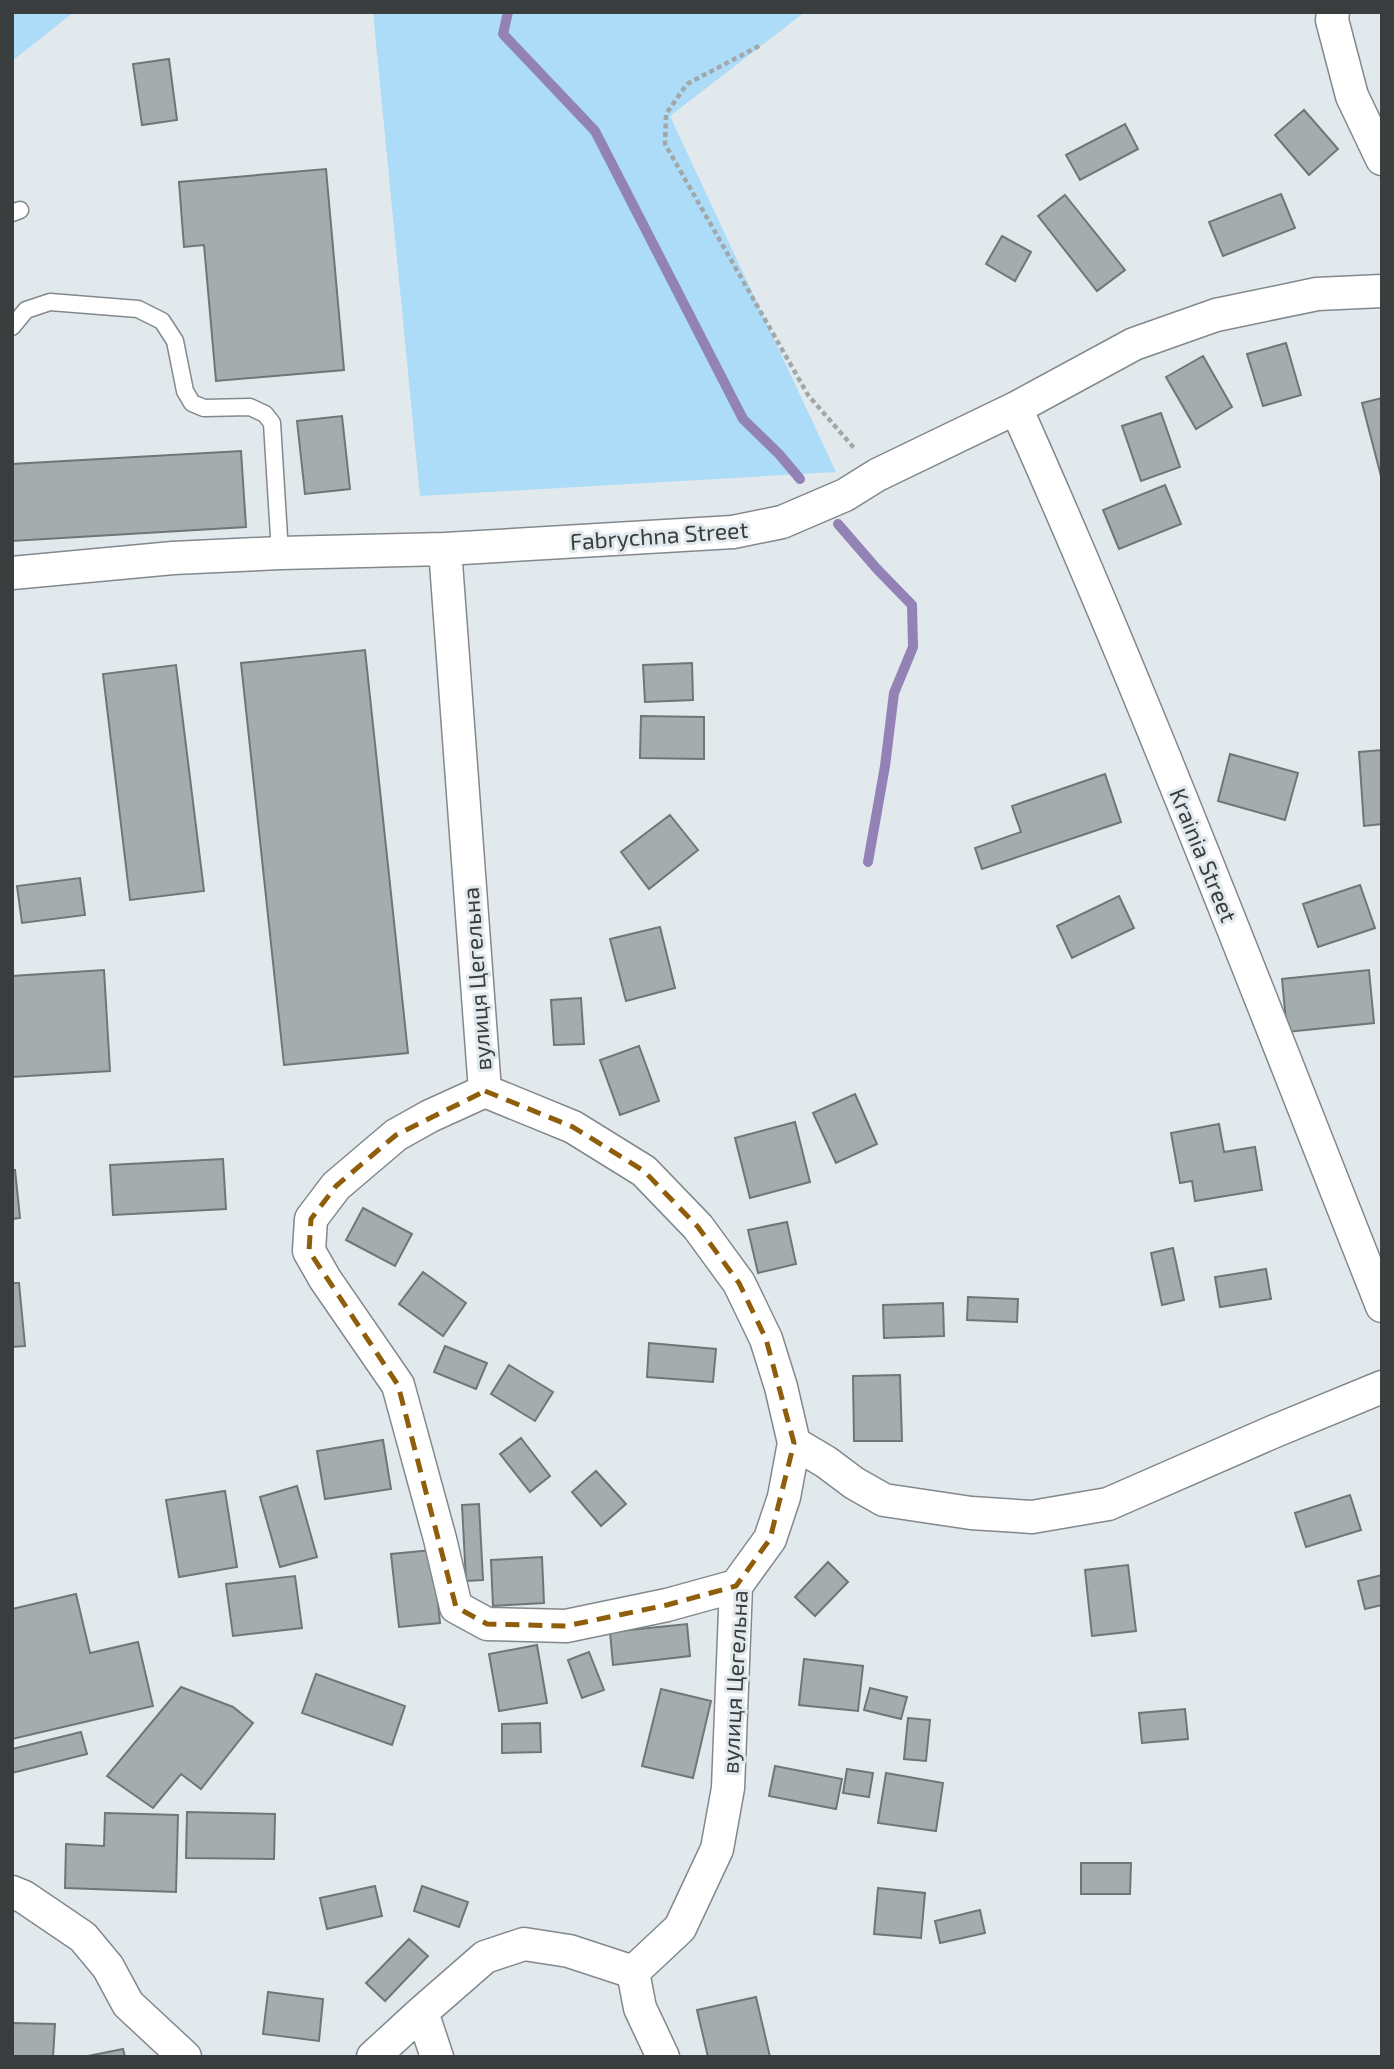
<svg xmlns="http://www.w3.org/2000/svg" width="1394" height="2069" viewBox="0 0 1394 2069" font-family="'Exo 2',sans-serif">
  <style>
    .green { fill: #acdcf7 }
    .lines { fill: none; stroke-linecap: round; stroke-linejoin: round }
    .stream { stroke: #9282b5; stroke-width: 10 }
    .building { fill: #a4acad; stroke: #6f7677; stroke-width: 2 }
    .lane-casing { stroke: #82888c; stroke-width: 19 }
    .street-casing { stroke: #82888c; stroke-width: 35 }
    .path { stroke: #a2a8aa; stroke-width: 4.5; stroke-dasharray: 5 3.5; stroke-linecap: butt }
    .lane { stroke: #fff; stroke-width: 16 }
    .street { stroke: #fff; stroke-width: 32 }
    .marked { fill: none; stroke: #8f5e0b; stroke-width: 5; stroke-dasharray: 14 9; stroke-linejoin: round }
    .labels { text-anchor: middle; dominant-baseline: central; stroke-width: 6; stroke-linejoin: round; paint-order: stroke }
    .street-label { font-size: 23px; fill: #3a3d3e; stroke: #e2e9ed }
  </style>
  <rect width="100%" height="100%" fill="#e2e9ed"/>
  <path class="green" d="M12 12H74L12 61Z
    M373 12H805L670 116 836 472 420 496Z"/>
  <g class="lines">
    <path class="stream" d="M508 12 503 34 595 131 743 419 779 454 800 479
      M838 524 877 569 912 605 913 647 894 693 885 766 868 862"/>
  </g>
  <path class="building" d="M169 59 177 120 142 125 133 64Z
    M1304 110 1338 149 1309 175 1275 135Z
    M1125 124 1138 149 1080 180 1066 155Z
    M326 169 344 370 216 381 204 245 184 247 179 182Z
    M1281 194 1295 228 1223 256 1209 222Z
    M1065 195 1125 270 1097 291 1038 216Z
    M1002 236 1031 252 1015 281 986 264Z
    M1286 343 1301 395 1263 406 1247 354Z
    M1203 356 1232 407 1196 429 1166 377Z
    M1382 398V480L1362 403Z
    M1161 413 1180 467 1141 481 1122 426Z
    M342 416 350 489 305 494 297 421Z
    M241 451 246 527 12 541V464Z
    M1165 485 1181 524 1119 549 1103 510Z
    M365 650 408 1053 284 1065 241 663Z
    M692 663 693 700 645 702 643 665Z
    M176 665 204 891 130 900 103 674Z
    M641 716 704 717V759L640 758Z
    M1382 750V824L1364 826 1359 752Z
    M1230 754 1298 773 1285 820 1218 801Z
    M1105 774 1121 822 982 869 975 848 1021 832 1012 806Z
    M670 815 698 850 649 889 621 852Z
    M80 878 85 915 22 923 17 886Z
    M1360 885 1375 928 1318 947 1303 904Z
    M1119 896 1134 928 1072 958 1057 926Z
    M660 927 675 988 626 1001 610 939Z
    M104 970 110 1071 12 1077V976Z
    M1369 970 1374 1023 1287 1032 1282 979Z
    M581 998 584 1044 554 1045 551 1000Z
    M639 1046 659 1101 620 1115 600 1060Z
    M855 1094 877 1144 836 1163 813 1113Z
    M795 1122 810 1182 750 1198 735 1138Z
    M1219 1124 1224 1152 1255 1147 1262 1190 1195 1201 1192 1181 1180 1183 1171 1133Z
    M223 1159 226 1209 113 1215 110 1165Z
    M12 1170H15L20 1218 12 1219Z
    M363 1208 412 1234 395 1266 346 1240Z
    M787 1222 796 1264 758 1273 748 1230Z
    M1173 1248 1184 1300 1162 1305 1151 1253Z
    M1266 1269 1271 1299 1220 1307 1215 1277Z
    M423 1272 466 1303 443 1336 399 1304Z
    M12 1283H19L25 1346 12 1347Z
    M968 1297 1018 1299 1017 1322 967 1320Z
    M943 1303 944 1336 884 1338 883 1305Z
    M649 1343 716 1349 713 1382 647 1377Z
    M445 1346 487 1363 476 1389 434 1372Z
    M509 1365 553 1392 535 1421 491 1394Z
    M900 1375 902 1441H854L853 1376Z
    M521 1438 550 1476 530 1492 500 1454Z
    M383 1440 391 1489 325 1499 317 1451Z
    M596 1471 626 1504 601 1526 572 1492Z
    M297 1486 317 1557 280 1567 260 1497Z
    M225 1491 237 1567 179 1577 166 1500Z
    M1350 1495 1361 1530 1306 1547 1295 1513Z
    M479 1504 483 1580 466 1581 462 1505Z
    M432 1550 440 1623 399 1627 391 1554Z
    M542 1557 544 1603 493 1606 491 1560Z
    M828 1562 848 1582 815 1616 795 1597Z
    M1128 1565 1136 1631 1092 1636 1085 1570Z
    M1382 1575V1605L1365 1609 1358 1581Z
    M295 1576 302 1628 233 1636 226 1584Z
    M76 1594 90 1653 138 1642 153 1706 12 1739V1609Z
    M687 1624 690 1656 613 1665 610 1632Z
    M537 1645 547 1703 499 1711 489 1654Z
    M589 1652 604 1690 582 1698 568 1660Z
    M804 1659 863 1666 858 1711 799 1705Z
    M316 1674 405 1706 392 1745 302 1713Z
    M181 1687 233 1707 253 1723 201 1789 181 1774 153 1808 107 1776Z
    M870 1688 907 1697 901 1719 864 1710Z
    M661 1689 711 1701 693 1778 642 1766Z
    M1185 1709 1188 1739 1142 1743 1139 1713Z
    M908 1718 930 1720 926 1761 904 1759Z
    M540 1723 541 1752 502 1753V1724Z
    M81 1732 87 1754 12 1773V1749Z
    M775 1766 842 1779 836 1809 769 1796Z
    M847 1769 873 1773 869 1797 843 1793Z
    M886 1773 943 1783 936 1831 878 1823Z
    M187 1812 275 1814 274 1859 186 1858Z
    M105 1813 178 1815 176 1892 65 1888 66 1844 104 1846Z
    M1081 1863H1131L1130 1894H1081Z
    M375 1886 382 1916 327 1929 320 1898Z
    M422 1886 468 1902 459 1927 414 1911Z
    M878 1888 925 1893 921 1938 874 1934Z
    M980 1910 985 1933 940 1943 935 1921Z
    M409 1939 428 1956 385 2001 366 1983Z
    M268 1992 323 1999 319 2041 263 2034Z
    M756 1997 770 2057H708L697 2010Z
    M12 2023 55 2024 53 2057H12Z
    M123 2049 125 2057H83Z"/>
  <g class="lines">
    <g class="lane-casing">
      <path id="lane" d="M12 213 20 210
        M12 327 26 310 50 302 138 309 162 321 175 341 185 391 192 403 204 408 250 407 265 414 272 423 280 553"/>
    </g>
    <g class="street-casing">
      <path id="street" d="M1333 12 1332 20 1352 96 1382 159
        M1016 408C1148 703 1263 1006 1382 1306
        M445 549 485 1091 573 1127 644 1171 698 1227 739 1283 766 1339 781 1387 794 1443 784 1497 770 1539 736 1586 728 1788 717 1849 680 1928 633 1972
        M12 573 173 558 280 553 445 549 733 532 782 522 845 495 877 475 1016 408 1134 344 1216 315 1317 294 1382 291
        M485 1091 430 1116 396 1135 336 1186 311 1219 309 1251 325 1279 398 1385 440 1539 456 1607 487 1624 566 1626 667 1605 736 1586
        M794 1443 826 1462 854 1483 884 1500 971 1513 1032 1517 1108 1504 1275 1431 1382 1387
        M12 1892 24 1897 83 1937 108 1967 128 2004 185 2057
        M633 1972 640 2008 663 2057
        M422 2012 485 1957 524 1944 569 1951 633 1972
        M373 2057 422 2012 437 2057"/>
    </g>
    <path class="path" d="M759 46 687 84 666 114 665 144 808 395 854 448"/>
    <use href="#lane" class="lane"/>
    <use href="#street" class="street"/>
  </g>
  <path class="marked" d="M485 1091 573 1127 644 1171 698 1227 739 1283 766 1339 794 1443 770 1539 736 1586 667 1605 566 1626 487 1624 456 1607 398 1385 309 1251 311 1219 336 1186 396 1135Z"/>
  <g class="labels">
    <g class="street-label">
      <text transform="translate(659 535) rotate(-4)">Fabrychna Street</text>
      <text transform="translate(1204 855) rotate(68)">Krainia Street</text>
      <text transform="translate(476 979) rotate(-94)">вулиця Цегельна</text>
      <text transform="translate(734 1682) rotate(-87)">вулиця Цегельна</text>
    </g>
  </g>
  <rect width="1394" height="2069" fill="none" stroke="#3a3d3e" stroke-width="28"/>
</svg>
